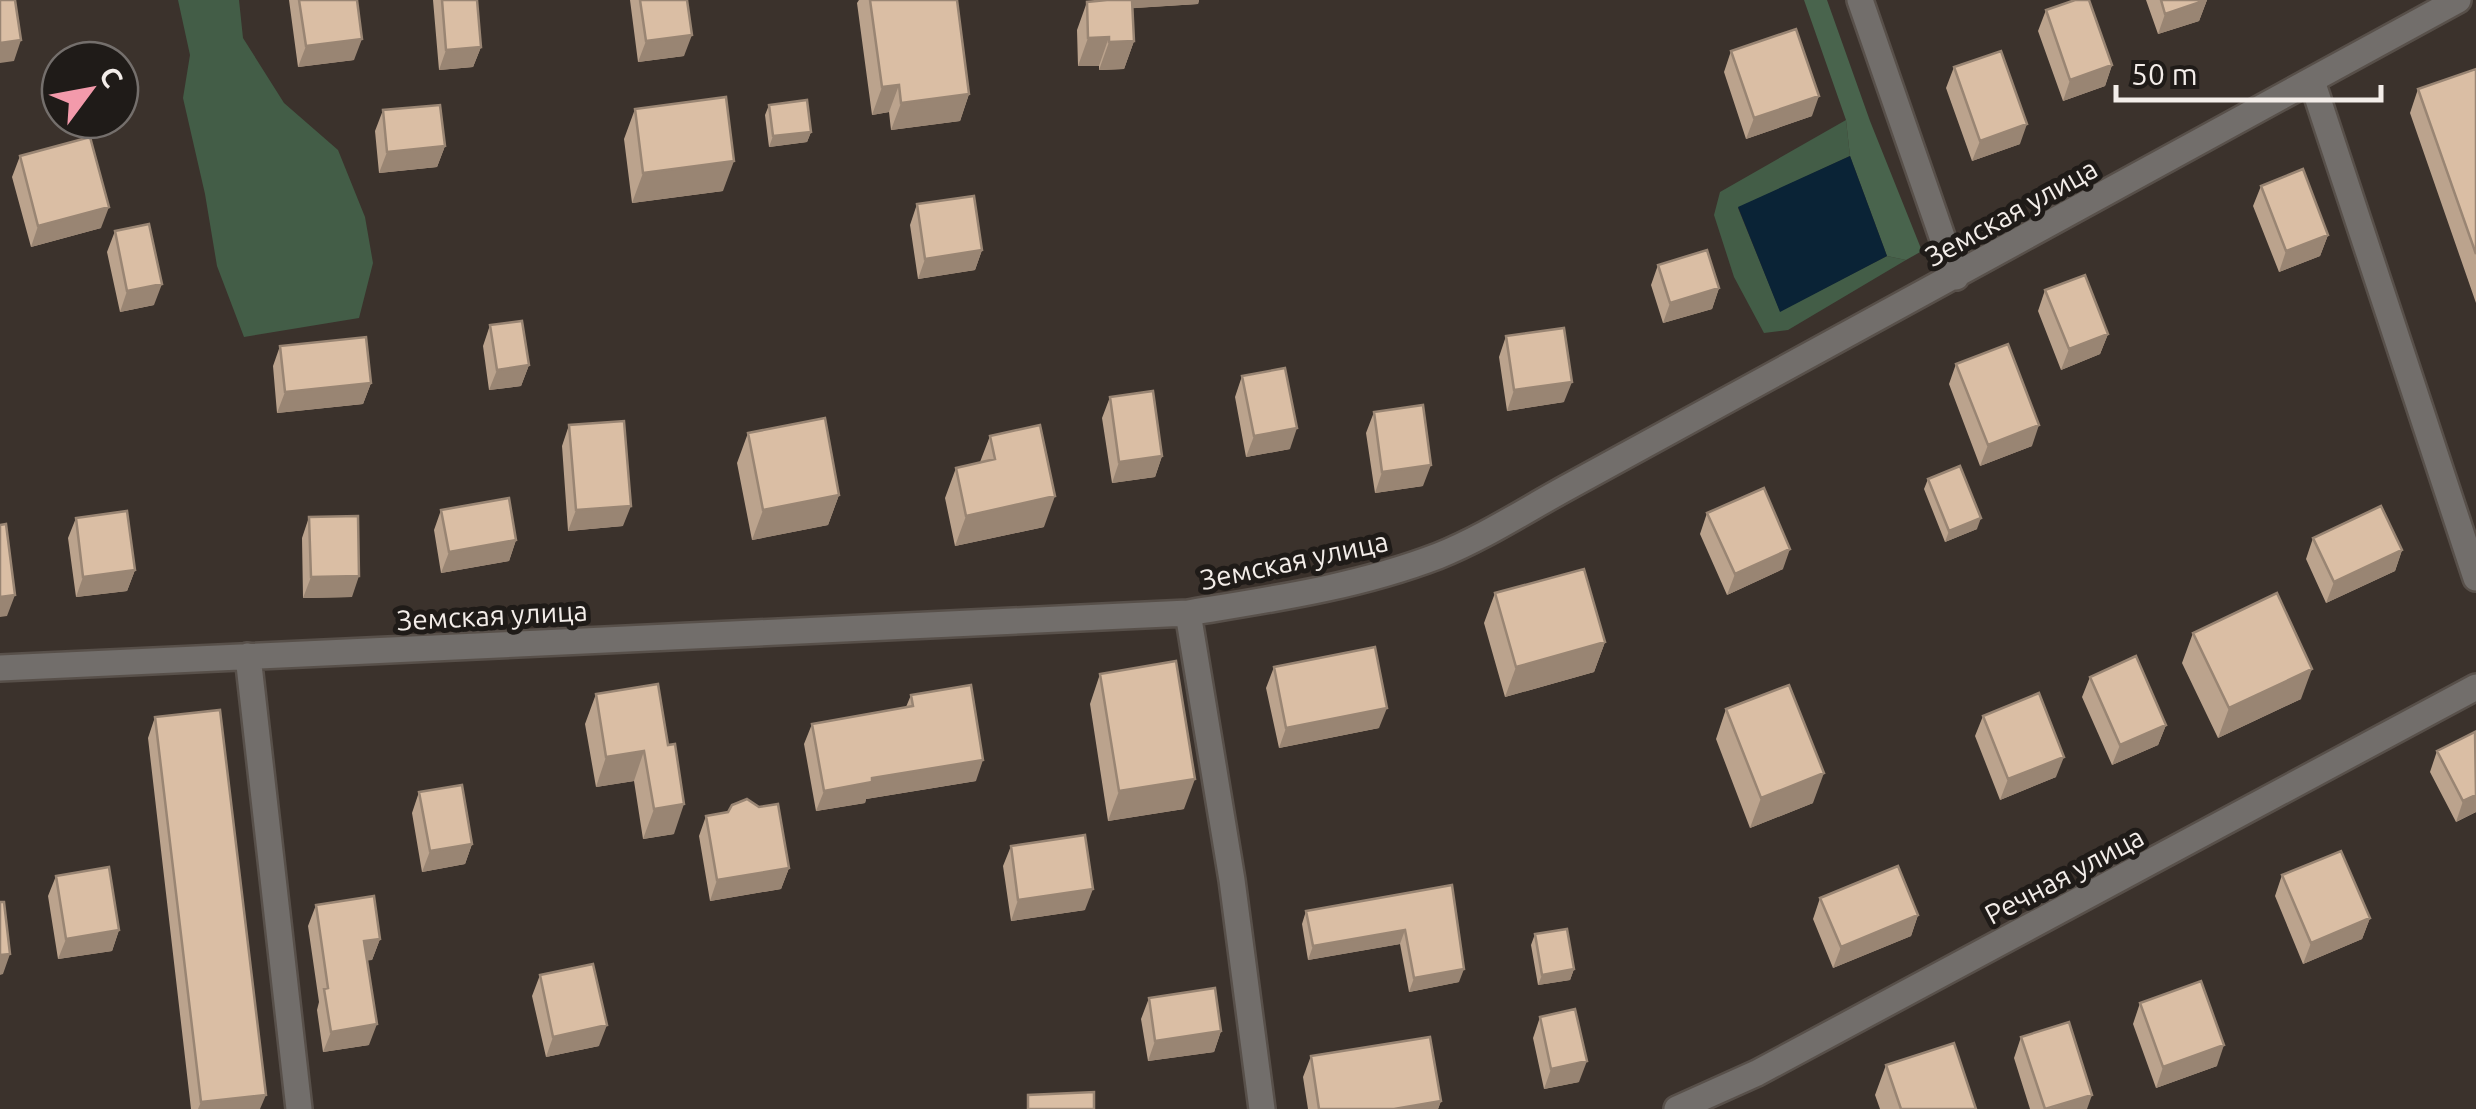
<svg xmlns="http://www.w3.org/2000/svg" width="2476" height="1109" viewBox="0 0 2476 1109" font-family="Ubuntu,sans-serif">
  <style>
    .green { fill: #435d47 }
    .forest { fill: #49644d }
    .water { fill: #0a2336 }
    .lines { fill: none; stroke-linecap: round; stroke-linejoin: round }
    .minor-casing { stroke: #58504a; stroke-width: 30 }
    .minor { stroke: #726e6b; stroke-width: 25 }
    .wall { fill: #bba38d }
    .shaded-wall { fill: #998573 }
    .building { fill: #dabea4; stroke: #998573; stroke-width: 2.5 }
    .labels { text-anchor: middle; dominant-baseline: central; stroke-width: 10; stroke-linejoin: round; paint-order: stroke }
    .street-label { font-size: 28px; fill: #f3ede9; stroke: #1f1b18 }
  </style>
  <rect width="100%" height="100%" fill="#3b322c"/>
  <path class="green" d="M178 0H239L243 38 284 103 338 150 365 217 373 263 359 318 244 337 217 266 205 194 183 98 190 55Z
    M1846 120 1850 156 1738 208 1780 311 1887 256 1906 260 1788 330 1764 333 1734 277 1714 215 1720 192Z"/>
  <path class="forest" d="M1804 0H1827L1870 121 1922 251 1906 260 1887 256 1850 156 1846 120Z"/>
  <path class="water" d="M1850 156 1887 256 1780 312 1738 207Z"/>
  <g class="lines">
    <g class="minor-casing">
      <path id="minor" d="M1860 0 1956 277
        M2312 81 2476 578
        M1188 613 1232 880 1262 1109
        M248 656 299 1109
        M0 668 1188 613C1273 599 1357 587 1438 556 1483 538 1526 510 1568 487L2458 0
        M1677 1109 1757 1073 2476 687"/>
    </g>
    <use href="#minor" class="minor"/>
  </g>
  <path class="wall" d="M289 0H357L354 60 298 67Z
    M433 0H477L481 47 473 67 439 70Z
    M630 0H687L684 56 638 62Z
    M859 0H957L969 94 960 121 891 130 889 112 872 115 857 3Z
    M1094 0H1199L1198 4 1133 8 1134 41 1124 69 1099 70V66H1078L1077 30 1087 2 1094 1Z
    M2146 0H2207L2199 21 2158 34Z
    M2046 10 2112 65 2105 86 2063 101 2038 31Z
    M1731 51 1812 116 1746 139 1724 72Z
    M1954 67 2020 144 1972 161 1946 88Z
    M2476 69V303L2410 113 2418 89Z
    M769 105 811 132 807 142 769 147 765 115Z
    M635 109 723 191 632 203 624 139Z
    M383 110 445 146 437 167 379 173 375 131Z
    M20 156 101 228 31 247 12 177Z
    M2261 186 2328 235 2320 256 2279 272 2253 206Z
    M917 204 982 250 975 270 918 279 910 225Z
    M115 231 154 305 120 312 107 252Z
    M1658 265 1719 288 1712 309 1663 323 1651 285Z
    M2045 290 2108 334 2100 354 2061 370 2038 311Z
    M490 325 529 365 521 386 489 390 483 346Z
    M1506 336 1564 402 1507 411 1499 357Z
    M280 346 371 383 363 404 277 413 273 366Z
    M1956 364 2032 446 1980 466 1949 384Z
    M1242 376 1290 449 1246 457 1235 397Z
    M1110 397 1162 456 1155 477 1112 483 1102 418Z
    M1374 412 1423 486 1375 493 1366 433Z
    M569 425 623 526 568 531 562 446Z
    M748 433 839 495 828 525 752 540 737 463Z
    M990 436 1044 527 955 546 945 498 956 468 980 462Z
    M1928 479 1977 529 1945 542 1924 489Z
    M441 510 516 540 509 561 441 573 434 530Z
    M1707 513 1783 569 1727 595 1700 534Z
    M309 517 352 597 303 598 302 538Z
    M76 518 135 570 127 591 76 597 68 538Z
    M2313 538 2402 550 2395 571 2326 603 2306 559Z
    M1495 593 1605 642 1594 672 1505 697 1484 623Z
    M2193 633 2301 699 2218 738 2182 663Z
    M1274 667 1379 728 1279 748 1266 688Z
    M1100 674 1184 809 1108 821 1090 704Z
    M2090 677 2166 725 2158 745 2112 765 2082 697Z
    M596 694 668 745 674 834 643 839 634 781 596 787 585 724Z
    M911 695 976 781 866 799 865 803 816 811 804 744 812 724 906 707Z
    M1726 709 1813 803 1750 828 1716 739Z
    M1983 716 2056 777 2000 800 1975 736Z
    M155 717 260 1109H191L148 738Z
    M2476 734V812L2456 822 2430 772 2437 751Z
    M419 792 472 844 465 864 422 872 412 813Z
    M706 816 789 868 781 889 710 901 699 836Z
    M1011 846 1085 910 1011 921 1003 866Z
    M2282 875 2370 918 2362 939 2303 964 2275 896Z
    M56 876 119 930 112 951 58 959 48 896Z
    M1452 885 1459 982 1409 992 1400 944 1308 960 1302 924 1306 911Z
    M1820 898 1918 915 1911 936 1833 968 1813 919Z
    M316 905 380 939 372 960H367L369 1045 323 1052 317 1010 319 1002 308 926Z
    M1535 934 1574 969 1570 980 1538 985 1531 945Z
    M540 975 599 1046 546 1057 532 996Z
    M1149 998 1221 1031 1214 1052 1148 1061 1141 1019Z
    M2140 1003 2217 1066 2156 1088 2133 1024Z
    M1540 1017 1579 1082 1544 1089 1533 1038Z
    M2021 1037 2087 1109H2030L2014 1058Z
    M1311 1056 1441 1101 1438 1109H1308L1303 1077Z
    M1886 1065 1976 1109H1880L1875 1095Z"/>
  <path class="shaded-wall" d="M1124 0H1199L1198 4 1121 9Z
    M2207 0 2199 21 2158 34 2165 14Z
    M692 35 684 56 638 62 646 41Z
    M1109 37 1099 66H1078L1088 38Z
    M362 39 354 60 298 67 306 46Z
    M21 40 14 61 0 63V43Z
    M1134 41 1124 69 1099 70 1109 42Z
    M481 47 473 67 439 70 446 50Z
    M2112 65 2105 86 2063 101 2070 80Z
    M899 85 889 112 872 115 882 87Z
    M969 94 960 121 891 130 901 103Z
    M1819 96 1812 116 1746 139 1754 118Z
    M2027 124 2020 144 1972 161 1980 141Z
    M811 132 807 142 769 147 773 136Z
    M445 146 437 167 379 173 387 152Z
    M734 161 723 191 632 203 643 173Z
    M109 207 101 228 31 247 38 226Z
    M2328 235 2320 256 2279 272 2286 251Z
    M982 250 975 270 918 279 925 259Z
    M162 284 154 305 120 312 127 291Z
    M1719 288 1712 309 1663 323 1670 303Z
    M2108 334 2100 354 2061 370 2069 349Z
    M529 365 521 386 489 390 497 370Z
    M1572 382 1564 402 1507 411 1514 390Z
    M371 383 363 404 277 413 285 392Z
    M2039 425 2032 446 1980 466 1988 445Z
    M1297 428 1290 449 1246 457 1254 436Z
    M1162 456 1155 477 1112 483 1119 462Z
    M1431 465 1423 486 1375 493 1382 472Z
    M839 495 828 525 752 540 763 510Z
    M1055 496 1044 527 955 546 966 516Z
    M631 506 623 526 568 531 576 510Z
    M1981 518 1977 529 1945 542 1949 531Z
    M516 540 509 561 441 573 449 552Z
    M1790 549 1783 569 1727 595 1735 574Z
    M2402 550 2395 571 2326 603 2334 582Z
    M135 570 127 591 76 597 83 577Z
    M359 576 352 597 303 598 311 577Z
    M15 595 7 616 0 617V597Z
    M1605 642 1594 672 1505 697 1516 667Z
    M2312 669 2301 699 2218 738 2229 708Z
    M1387 708 1379 728 1279 748 1286 728Z
    M2166 725 2158 745 2112 765 2120 745Z
    M644 751 634 781 596 787 606 757Z
    M2064 757 2056 777 2000 800 2008 779Z
    M983 760 976 781 866 799 865 803 816 811 824 791 872 778Z
    M1824 773 1813 803 1750 828 1761 798Z
    M1195 779 1184 809 1108 821 1119 791Z
    M2476 795V812L2456 822 2463 801Z
    M684 804 674 834 643 839 654 809Z
    M472 844 465 864 422 872 430 851Z
    M789 868 781 889 710 901 717 880Z
    M1093 889 1085 910 1011 921 1018 900Z
    M1918 915 1911 936 1833 968 1841 947Z
    M2370 918 2362 939 2303 964 2311 943Z
    M119 930 112 951 58 959 66 939Z
    M1405 930 1400 944 1308 960 1313 946Z
    M380 939 372 960 357 962 364 941Z
    M10 954 3 974 0 975V955Z
    M1464 969 1459 982 1409 992 1414 978Z
    M1574 969 1570 980 1538 985 1542 975Z
    M377 1024 369 1045 323 1052 331 1032Z
    M607 1025 599 1046 546 1057 553 1037Z
    M1221 1031 1214 1052 1148 1061 1155 1041Z
    M2224 1045 2217 1066 2156 1088 2163 1067Z
    M1587 1061 1579 1082 1544 1089 1551 1069Z
    M266 1095 260 1109H198L201 1102Z
    M2092 1095 2087 1109H2049Z
    M1441 1101 1438 1109H1394Z"/>
  <path class="building" d="M0 0H15L21 40 0 43Z
    M299 0H357L362 39 306 46Z
    M442 0H477L481 47 446 50Z
    M640 0H687L692 35 646 41Z
    M870 0H957L969 94 901 103 899 85 882 87Z
    M1107 0H1132L1134 41 1109 42V37L1088 38 1087 2Z
    M2075 0H2089L2112 65 2070 80 2046 10Z
    M2161 0H2206L2165 14Z
    M1796 29 1819 96 1754 118 1731 51Z
    M2001 51 2027 124 1980 141 1954 67Z
    M2476 69V254L2418 89Z
    M726 97 734 161 643 173 635 109Z
    M807 100 811 132 773 136 769 105Z
    M440 105 445 146 387 152 383 110Z
    M90 137 109 207 38 226 20 156Z
    M2303 169 2328 235 2286 251 2261 186Z
    M974 196 982 250 925 259 917 204Z
    M149 224 162 284 127 291 115 231Z
    M1707 250 1719 288 1670 303 1658 265Z
    M2085 275 2108 334 2069 349 2045 290Z
    M522 321 529 365 497 370 490 325Z
    M1564 328 1572 382 1514 390 1506 336Z
    M366 337 371 383 285 392 280 346Z
    M2008 344 2039 425 1988 445 1956 364Z
    M1285 368 1297 428 1254 436 1242 376Z
    M1153 391 1162 456 1119 462 1110 397Z
    M1423 405 1431 465 1382 472 1374 412Z
    M825 418 839 495 763 510 748 433Z
    M624 421 631 506 576 510 569 425Z
    M1040 425 1055 496 966 516 956 468 995 459 990 436Z
    M1960 466 1981 518 1949 531 1928 479Z
    M1764 488 1790 549 1735 574 1707 513Z
    M509 498 516 540 449 552 441 510Z
    M2381 506 2402 550 2334 582 2313 538Z
    M127 511 135 570 83 577 76 518Z
    M358 516 359 576 311 577 309 517Z
    M6 524 15 595 0 597V525Z
    M1584 569 1605 642 1516 667 1495 593Z
    M2277 593 2312 669 2229 708 2193 633Z
    M1375 647 1387 708 1286 728 1274 667Z
    M2136 656 2166 725 2120 745 2090 677Z
    M1176 661 1195 779 1119 791 1100 674Z
    M658 684 668 745 675 744 684 804 654 809 644 751 606 757 596 694Z
    M971 685 983 760 872 778V782L824 791 812 724 913 706 911 695Z
    M1789 685 1824 773 1761 798 1726 709Z
    M2039 693 2064 757 2008 779 1983 716Z
    M220 710 266 1095 201 1102 155 717Z
    M2475 732 2476 795 2463 801 2437 751Z
    M462 785 472 844 430 851 419 792Z
    M747 799 759 807 778 804 789 868 717 880 706 816 728 812 732 805Z
    M1085 835 1093 889 1018 900 1011 846Z
    M2341 851 2370 918 2311 943 2282 875Z
    M1898 866 1918 915 1841 947 1820 898Z
    M109 867 119 930 66 939 56 876Z
    M1452 885 1464 969 1414 978 1405 930 1313 946 1306 911Z
    M374 896 380 939 364 941 377 1024 331 1032 324 989 328 988 316 905Z
    M0 902H4L10 954 0 955Z
    M1567 929 1574 969 1542 975 1535 934Z
    M593 964 607 1025 553 1037 540 975Z
    M2201 981 2224 1045 2163 1067 2140 1003Z
    M1215 988 1221 1031 1155 1041 1149 998Z
    M1575 1009 1587 1061 1551 1069 1540 1017Z
    M2069 1022 2092 1095 2045 1109 2021 1037Z
    M1430 1037 1441 1101 1394 1109H1319L1311 1056Z
    M1954 1043 1976 1109H1901L1886 1065Z
    M1094 1092V1109H1028V1095Z"/>
  <g class="labels">
    <g class="street-label">
      <text transform="translate(2011 212) rotate(-29)">Земская улица</text>
      <text transform="translate(1294 560) rotate(-12)">Земская улица</text>
      <text transform="translate(492 615) rotate(-3)">Земская улица</text>
      <text transform="translate(2064 875) rotate(-28)">Речная улица</text>
    </g>
  </g>
  <g transform="translate(90 90) rotate(58)"><circle r="48" fill="#1f1b18" stroke="#746f6c" stroke-width="2.5"/>
  <path d="M0-8L18 38L0 25L-18 38Z" fill="#f39aab"/>
  <text y="-15" font-size="28" font-weight="bold" text-anchor="middle" fill="#f3ede9">С</text>
  </g>
  <path d="M2116 85v15h265v-15" fill="none" stroke="#f3ede9" stroke-width="5"/>
  <text x="2131" y="85" font-size="30" fill="#f3ede9" stroke="#1f1b18" stroke-width="8" paint-order="stroke">50 m</text>
</svg>
